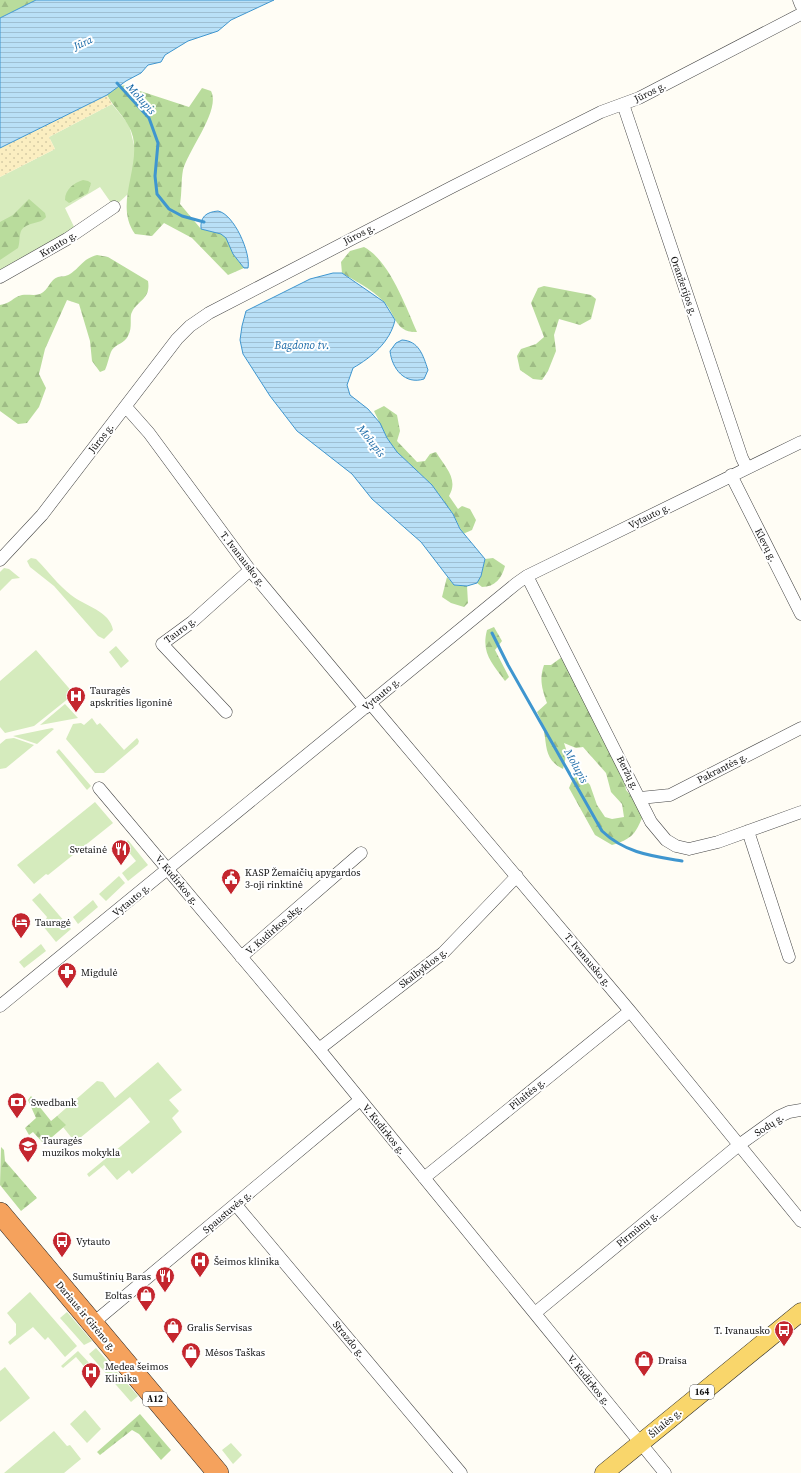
<svg xmlns="http://www.w3.org/2000/svg" width="801" height="1473" viewBox="0 0 801 1473" font-family="'Source Serif 4',serif">
  <style>
    .grass { fill: #d5ebbd }
    .forest { fill: url(#forest-firs) }
    .sand { fill: url(#sand-dots) }
    .water { fill: url(#water-rules); stroke: #3f96cf }
    .lines { fill: none; stroke-linecap: round; stroke-linejoin: round }
    .stream { stroke: #3f96cf; stroke-width: 3 }
    .street-casing { stroke: #444; stroke-width: 13 }
    .primary-casing { stroke: #222; stroke-width: 19 }
    .highway-casing { stroke: #222; stroke-width: 22 }
    .street { stroke: #fff; stroke-width: 12 }
    .primary { stroke: #f9d66b; stroke-width: 18 }
    .highway { stroke: #f5a25d; stroke-width: 21 }
    .labels { text-anchor: middle; dominant-baseline: central; stroke-width: 4; stroke-linejoin: round; paint-order: stroke }
    .shield { fill: #fff; stroke: #585858; stroke-width: 1 }
    .shield-label { font-size: 9px; font-weight: bold; fill: #111 }
    .street-label { font-size: 10px; fill: #111; stroke: #fff }
    .poi-label { font-size: 10px; fill: #111; stroke: #fff; text-anchor: start }
    .water-label { font-size: 11px; font-style: italic; fill: #1768a6; stroke: #fff }
  </style>
  <defs>
    <pattern id="forest-firs" width="22" height="20" patternUnits="userSpaceOnUse"><rect width="22" height="20" fill="#b9dc9c"/><path d="M5 1l3.5 6h-7zM16 11l3.5 6h-7z" fill="#9ebc85"/></pattern>
    <pattern id="sand-dots" width="8" height="8" patternUnits="userSpaceOnUse"><rect width="8" height="8" fill="#fbeec1"/><path d="M2 2h.1M6 6h.1" fill="none" stroke="#d6cba5" stroke-width="1.8" stroke-linecap="round"/></pattern>
    <pattern id="water-rules" width="6" height="5" patternUnits="userSpaceOnUse"><rect width="6" height="5" fill="#b9e0f7"/><path d="M0 2.5h6" fill="none" stroke="#9ebfd3"/></pattern>
  </defs>
  <rect width="100%" height="100%" fill="#fffdf5"/>
  <path class="grass" d="M112 104 129 125 135 149V160L128 194 114 207 100 187 65 208 77 233 0 277V177L55 149 49 137Z
    M31 558 36 559C48 571 58 585 71 595 85 606 110 611 113 630L104 639 98 636 54 586 30 567 27 561Z
    M4 568 9 569 20 578 12 579 0 591V572Z
    M116 646 129 661 121 668 109 652Z
    M36 650 74 694 34 726 5 733 0 727V681Z
    M65 704 78 718 40 725Z
    M92 718 97 725 100 723 124 750 137 738 139 741 138 744 104 773H95L66 739 73 724 81 723 84 725Z
    M52 728 54 729 37 744 13 736Z
    M14 738 34 745 6 768 0 769V744L6 739Z
    M59 749 91 786 87 790 56 752Z
    M95 802 113 823 48 875 46 874 34 884 17 865Z
    M128 840 148 865 128 881 122 873 136 861 123 845Z
    M119 876 125 883 106 901 99 894Z
    M40 893 71 929 56 942 43 926 47 917 32 900Z
    M93 900 98 907 78 924 73 917Z
    M41 944 46 951 24 968 19 962Z
    M158 1062 182 1090 169 1100 179 1111 172 1118 182 1132 132 1174 129 1170 117 1180 104 1165 89 1177 87 1174 150 1122 130 1097 75 1142 63 1127 65 1125 57 1116 97 1081 103 1082 115 1098Z
    M30 1292 77 1346 65 1357 48 1337 45 1340 33 1327 10 1345 8 1342 16 1335V1324L7 1313Z
    M67 1312 92 1341 84 1345 60 1318Z
    M96 1348 138 1396 131 1402 89 1354Z
    M78 1351 93 1367 88 1371 76 1357 63 1368 61 1366Z
    M5 1367 30 1398 0 1422V1371Z
    M85 1410 101 1429 87 1443 70 1424Z
    M54 1431 67 1446 70 1445 81 1459 64 1473H4Z
    M231 1443 242 1455 233 1464 222 1450Z"/>
  <path class="forest" d="M0 0H36L0 18Z
    M130 85 137 90 189 107 202 88 211 91C221 110 188 150 183 170 181 180 182 193 180 204L201 229 221 234 227 238 233 254 244 268 228 275 192 238 164 223 152 236 135 234C114 205 140 169 133 137 129 120 115 110 107 95L118 86Z
    M83 180 88 181 91 183 88 193 69 203 65 200C65 189 74 183 83 180Z
    M29 199 45 213 46 217C40 225 27 221 21 231 19 236 20 243 18 248L0 260V222L13 215Z
    M364 247C389 260 406 307 417 332 394 333 396 313 383 301 372 289 355 281 342 273L341 262 350 251Z
    M97 255 108 257 148 281C151 299 138 300 132 312 129 317 133 327 128 336 125 343 116 344 112 350 109 355 108 364 105 370L100 372 92 361 90 341 79 304 67 300 45 349 39 374 46 388 39 407 27 423 18 424 0 411V305C10 304 13 297 22 295 28 294 34 296 40 294 49 290 50 279 58 277 63 276 65 277 70 274 81 267 82 259 97 255Z
    M544 286 591 295 596 299 591 319 580 325 559 319 554 335 556 351 548 371 542 380 533 379 520 370 517 356 521 349 536 344 544 337 531 303 538 288Z
    M384 406 397 415 400 431 397 441 417 462 425 461 430 454 436 452C445 467 459 479 449 496L458 509 462 506 470 509 476 520 472 530 463 534 453 514 432 485 397 452 387 438 374 411Z
    M493 558 505 566C502 578 495 587 482 587L477 583 481 576 485 559Z
    M447 577 454 585 467 586 468 603 464 607 451 603 442 597Z
    M494 627 502 641 495 650 509 677 505 681C492 663 481 653 487 630Z
    M562 657 624 778 626 790 637 802 642 818C635 835 631 839 612 845L595 835 569 788 577 770 590 785 597 805 605 817 612 819 624 817 622 804 611 792 606 773 583 747 576 748 564 743 567 752 563 769C545 760 547 748 544 731 543 724 540 718 537 712L547 703C542 689 539 679 544 665H551Z
    M31 1096 51 1121 57 1116 66 1125 44 1144 33 1132 29 1135 25 1128 36 1118 28 1100Z
    M1 1147 4 1150 5 1161 37 1198 21 1211 0 1185Z
    M140 1414 171 1450 161 1460 139 1434 132 1430 100 1455 97 1452Z"/>
  <path class="sand" d="M107 95 112 104 49 137 55 149 0 177V148Z"/>
  <path class="water" d="M36 0H274L231 20 218 31 188 41 165 55 161 62 148 65 141 73 126 81 107 95 0 148V18Z
    M218 211C234 214 251 253 248 268H244L233 254 226 238 221 234 201 229C200 217 206 212 218 211Z
    M333 273H342L384 302 395 320C390 342 372 357 353 368L347 385 350 395 368 409 380 423 387 438 397 452 432 485 453 514 460 529 485 559 481 576 477 583 467 586 454 585 421 542 372 499 352 474 297 431 270 396 243 354 240 340 242 326 246 311 310 279Z
    M402 340C419 341 423 355 428 370L424 379C405 385 392 369 390 351L396 343Z"/>
  <g class="lines">
    <path class="stream" d="M117 83 149 118 158 143 155 176 157 194 169 209 182 216 204 222
      M492 633 508 665 602 831C625 853 652 856 682 861"/>
    <g class="street-casing">
      <path id="street" d="M799 0 801 5
        M623 104 742 458 747 468
        M0 277 67 239 114 207
        M126 407 149 433 250 570 365 708
        M731 475 801 614
        M0 560 42 515 177 339 190 326 209 313 452 187 601 112 639 98 801 14
        M527 576 651 822 666 840 676 846 689 849 718 842 801 812
        M370 703 630 1011 801 1221
        M226 712 162 644 192 622 250 570
        M99 788 319 1049 665 1473
        M640 798 670 795 801 728
        M748 831 789 957
        M241 957 361 853
        M0 1006 517 583 527 576 801 442
        M319 1049 443 953 517 876
        M424 1178 630 1011
        M236 1205 461 1473
        M535 1313 739 1145 778 1117 789 1112 801 1110
        M92 1324 360 1100"/>
    </g>
    <g class="primary-casing">
      <path id="primary" d="M604 1473 801 1312"/>
    </g>
    <g class="highway-casing">
      <path id="highway" d="M0 1213 218 1473"/>
    </g>
    <use href="#street" class="street"/>
    <use href="#primary" class="primary"/>
    <use href="#highway" class="highway"/>
  </g>
  <defs>
    <g id="hospital-pin" transform="scale(1)"><path d="M0 17L-7.5 6A9.5 9.5 0 1 1 7.5 6Z" fill="#c4262e" stroke="#fff"/><path d="M-5-5h3v3.5h4V-5h3V5h-3V1.5h-4V5h-3Z" fill="#fff"/></g>
    <g id="restaurant-pin" transform="scale(1)"><path d="M0 17L-7.5 6A9.5 9.5 0 1 1 7.5 6Z" fill="#c4262e" stroke="#fff"/><path d="M-5-6h1v4h1v-4h1v4h1v-4h1v5L-1.5 .5V6h-2V.5L-5-1ZM5-6V6H3V1.5H1.5Q1.5-4 5-6Z" fill="#fff"/></g>
    <g id="civic-pin" transform="scale(1)"><path d="M0 17L-7.5 6A9.5 9.5 0 1 1 7.5 6Z" fill="#c4262e" stroke="#fff"/><path d="M-.6-6.5H3V-4.5H.6V-3L4-1V1h2V6H-6V1h2V-1L-.6-3ZM-1.2 2.5V6h2.4V2.5Z" fill="#fff"/></g>
    <g id="hotel-pin" transform="scale(1)"><path d="M0 17L-7.5 6A9.5 9.5 0 1 1 7.5 6Z" fill="#c4262e" stroke="#fff"/><path d="M-6-4.5h1.5V1H6V5H4.5V3h-9V5H-6ZM-4 0a1.8 1.8 0 1 1 3.6 0ZM.5 0V-2.5h3Q6-2.5 6 0Z" fill="#fff"/></g>
    <g id="pharmacy-pin" transform="scale(1)"><path d="M0 17L-7.5 6A9.5 9.5 0 1 1 7.5 6Z" fill="#c4262e" stroke="#fff"/><path d="M-2-6h4v4h4v4h-4v4h-4v-4h-4v-4h4Z" fill="#fff"/></g>
    <g id="bank-pin" transform="scale(1)"><path d="M0 17L-7.5 6A9.5 9.5 0 1 1 7.5 6Z" fill="#c4262e" stroke="#fff"/><path d="M-6-4H6V4H-6ZM0-2.3a2.3 2.3 0 1 0 0 4.6a2.3 2.3 0 1 0 0-4.6Z" fill="#fff"/></g>
    <g id="school-pin" transform="scale(1)"><path d="M0 17L-7.5 6A9.5 9.5 0 1 1 7.5 6Z" fill="#c4262e" stroke="#fff"/><path d="M0-5L7-2L0 1L-7-2ZM-4 1L0 2.5L4 1V4Q0 6-4 4Z" fill="#fff"/></g>
    <g id="bus-pin" transform="scale(1)"><path d="M0 17L-7.5 6A9.5 9.5 0 1 1 7.5 6Z" fill="#c4262e" stroke="#fff"/><path d="M-5-6H5V4H4V6H2V4H-2V6H-4V4H-5ZM-3.5-4V0h7V-4ZM-3.5 1.2v1.5H-2V1.2ZM2 1.2v1.5H3.5V1.2Z" fill="#fff"/></g>
    <g id="shop-pin" transform="scale(1)"><path d="M0 17L-7.5 6A9.5 9.5 0 1 1 7.5 6Z" fill="#c4262e" stroke="#fff"/><path d="M-5-2.5h2.3a2.7 3.5 0 0 1 5.4 0H5L5.5 6h-11ZM-1.5-2.5h3a1.5 2.3 0 0 0-3 0Z" fill="#fff"/></g>
  </defs>
  <g fill-rule="evenodd">
    <use href="#hospital-pin" x="76" y="696"/>
    <use href="#restaurant-pin" x="121" y="849"/>
    <use href="#civic-pin" x="231" y="878"/>
    <use href="#hotel-pin" x="21" y="922"/>
    <use href="#pharmacy-pin" x="67" y="972"/>
    <use href="#bank-pin" x="17" y="1102"/>
    <use href="#school-pin" x="28" y="1146"/>
    <use href="#bus-pin" x="62" y="1241"/>
    <use href="#hospital-pin" x="200" y="1261"/>
    <use href="#restaurant-pin" x="165" y="1276"/>
    <use href="#shop-pin" x="146" y="1295"/>
    <use href="#shop-pin" x="173" y="1327"/>
    <use href="#bus-pin" x="784" y="1330"/>
    <use href="#shop-pin" x="191" y="1352"/>
    <use href="#shop-pin" x="644" y="1360"/>
    <use href="#hospital-pin" x="91" y="1372"/>
  </g>
  <g class="labels">
    <g class="shield">
      <rect x="690" y="1385" width="24" height="14" rx="3"/>
      <rect x="143" y="1392" width="24" height="14" rx="3"/>
    </g>
    <g class="shield-label">
      <text x="702" y="1392">164</text>
      <text x="155" y="1399">A12</text>
    </g>
    <g class="street-label">
      <text transform="translate(650 92) rotate(-26)">Jūros g.</text>
      <text transform="translate(359 234) rotate(-27)">Jūros g.</text>
      <text transform="translate(58 244) rotate(-31)">Kranto g.</text>
      <text transform="translate(684 286) rotate(71)">Oranžerijos g.</text>
      <text transform="translate(101 438) rotate(-52)">Jūros g.</text>
      <text transform="translate(649 516) rotate(-26)">Vytauto g.</text>
      <text transform="translate(766 545) rotate(63)">Klevų g.</text>
      <text transform="translate(243 559) rotate(52)">T. Ivanausko g.</text>
      <text transform="translate(180 630) rotate(-37)">Tauro g.</text>
      <text transform="translate(381 694) rotate(-40)">Vytauto g.</text>
      <text transform="translate(722 768) rotate(-27)">Pakrantės g.</text>
      <text transform="translate(628 773) rotate(63)">Beržų g.</text>
      <text transform="translate(177 880) rotate(50)">V. Kudirkos g.</text>
      <text transform="translate(131 900) rotate(-40)">Vytauto g.</text>
      <text transform="translate(274 929) rotate(-41)">V. Kudirkos skg.</text>
      <text transform="translate(588 960) rotate(50)">T. Ivanausko g.</text>
      <text transform="translate(423 968) rotate(-38)">Skalbyklos g.</text>
      <text transform="translate(527 1094) rotate(-39)">Pilaitės g.</text>
      <text transform="translate(769 1125) rotate(-33)">Sodų g.</text>
      <text transform="translate(384 1129) rotate(51)">V. Kudirkos g.</text>
      <text transform="translate(227 1212) rotate(-40)">Spaustuvės g.</text>
      <text transform="translate(637 1229) rotate(-39)">Pirmūnų g.</text>
      <text transform="translate(86 1316) rotate(50)">Dariaus ir Girėno g.</text>
      <text transform="translate(349 1339) rotate(50)">Strazdo g.</text>
      <text transform="translate(589 1380) rotate(51)">V. Kudirkos g.</text>
      <text transform="translate(665 1423) rotate(-40)">Šilalės g.</text>
    </g>
    <g class="poi-label">
      <text x="90" y="690">Tauragės<tspan x="90" dy="12">apskrities ligoninė</tspan></text>
      <text x="107" y="849" text-anchor="end">Svetainė</text>
      <text x="245" y="872">KASP Žemaičių apygardos<tspan x="245" dy="12">3-oji rinktinė</tspan></text>
      <text x="35" y="922">Tauragė</text>
      <text x="81" y="972">Migdulė</text>
      <text x="31" y="1102">Swedbank</text>
      <text x="42" y="1140">Tauragės<tspan x="42" dy="12">muzikos mokykla</tspan></text>
      <text x="76" y="1241">Vytauto</text>
      <text x="214" y="1261">Šeimos klinika</text>
      <text x="151" y="1276" text-anchor="end">Sumuštinių Baras</text>
      <text x="132" y="1295" text-anchor="end">Eoltas</text>
      <text x="187" y="1327">Gralis Servisas</text>
      <text x="770" y="1330" text-anchor="end">T. Ivanausko</text>
      <text x="205" y="1352">Mėsos Taškas</text>
      <text x="658" y="1360">Draisa</text>
      <text x="105" y="1366">Medea šeimos<tspan x="105" dy="12">Klinika</tspan></text>
    </g>
    <g class="water-label">
      <text transform="translate(83 43) rotate(-25)">Jūra</text>
      <text transform="translate(141 99) rotate(48)">Molupis</text>
      <text x="302" y="345">Bagdono tv.</text>
      <text transform="translate(371 441) rotate(52)">Molupis</text>
      <text transform="translate(576 766) rotate(61)">Molupis</text>
    </g>
  </g>
</svg>
